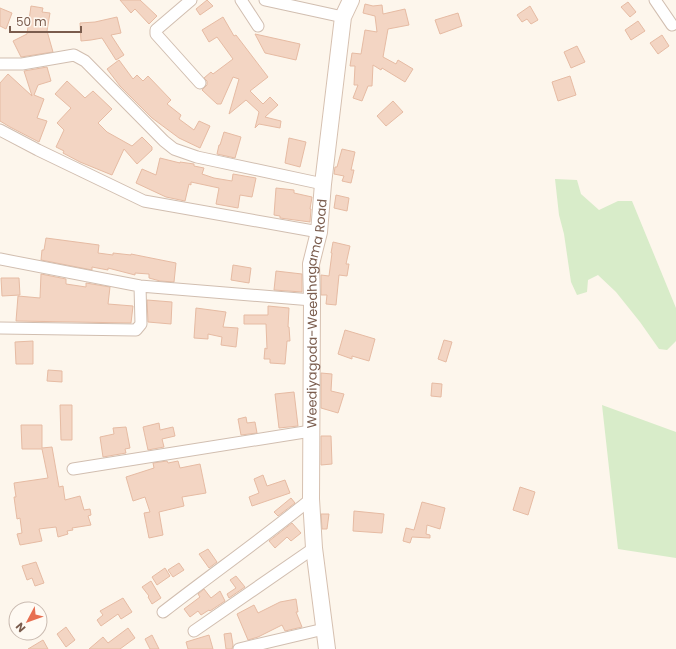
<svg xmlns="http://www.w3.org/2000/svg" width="676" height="649" viewBox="0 0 676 649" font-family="Poppins,sans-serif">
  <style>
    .green { fill: #d8ecc9 }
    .building { fill: #f3d5c3; stroke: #e6bba3 }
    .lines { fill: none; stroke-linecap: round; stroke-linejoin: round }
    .street-casing { stroke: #d1beb0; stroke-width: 13 }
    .secondary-casing { stroke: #d6c0b0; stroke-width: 18 }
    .street { stroke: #fff; stroke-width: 11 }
    .secondary { stroke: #fff; stroke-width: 16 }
    .labels { text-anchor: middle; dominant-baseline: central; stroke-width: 4; stroke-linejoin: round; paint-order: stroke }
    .street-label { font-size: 13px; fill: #7a5c4d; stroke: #fffaf3 }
  </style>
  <rect width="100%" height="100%" fill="#fdf6ec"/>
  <path class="green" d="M555 179 577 180 581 194 599 210 618 201H632L676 308V341L667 350 659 349 640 322 616 292 598 275 588 280 587 292 577 295 571 282 564 234 559 215Z
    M602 405 676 432V558L618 549Z"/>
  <path class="building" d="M120 0H140L157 16 149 24 135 9 131 13Z
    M207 0 213 6 200 15 196 9Z
    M628 2 636 12 630 17 621 7Z
    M365 4 373 6 382 5 383 14 405 9 409 25 388 29 383 57 396 64 398 60 413 69 405 82 382 68 381 70 373 65 372 86H368L362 101 353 98 358 85H354L355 66H350L352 53 361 54 365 30 377 32 375 16 363 13Z
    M31 6 43 8 42 12 50 13 47 31 53 52 21 57 13 41 27 34Z
    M530 6 538 20 531 24 527 19 522 22 517 15Z
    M0 8 12 13 6 29 0 26Z
    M458 13 462 26 440 34 435 20Z
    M117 17 121 33 111 35 124 55 116 60 102 38 91 40 81 41 80 23 95 22Z
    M223 17 234 36 236 35 268 77 250 91 263 104 270 97 278 105 265 117 281 121 280 128 259 124 255 128 259 112 246 100 229 114 239 79 233 77 221 104H217L202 90 207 85V81L204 78 211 72 213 74 233 59 217 37 209 42 202 30Z
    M638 21 645 31 631 40 625 30Z
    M255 34 300 44 296 60 265 53Z
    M662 35 669 46 658 54 650 43Z
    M577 46 585 62 571 68 564 52Z
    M119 60 133 79 137 75 143 81 148 76 171 100 167 104 181 115 179 119 194 130 199 121 210 126 200 148 179 138 152 118 120 86 107 69Z
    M47 67 51 81 38 85 34 95 44 99 37 118 47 121 39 142 10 127 0 121V83L8 74 32 96 24 71Z
    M570 76 576 95 558 101 552 82Z
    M67 81 85 98 93 91 112 109 98 123 107 132 132 146 142 137 152 147V150L137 164 124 149 112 175 80 162 63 153 64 151 56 147 64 130 57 123 71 108 55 94Z
    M393 101 403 112 386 126 377 116Z
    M224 132 241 137 235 158 217 154 219 145H220Z
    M289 138 306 142 300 167 285 163Z
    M342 149 355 152 351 170H354L351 183 342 181 344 176 334 174 335 167H337Z
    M160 158 180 163V162L194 164V166L204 168 202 174 214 178 232 181 233 174 256 178 252 197 240 195 238 208 216 204 219 188 191 182V185L189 184 185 201 166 197 136 183 142 169 156 175Z
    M276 188 294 190V193L312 197 310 209H311L310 222 280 218V216L274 215Z
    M336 195 349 198 347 211 334 208Z
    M46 238 99 245 98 253 113 255V253L131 255V254L176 263 174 282 160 281 149 278V274L135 273V275L108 268V270L92 267V270L41 260 42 250H44Z
    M333 242 350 246 346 264H349L347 276 339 275 336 305 326 304 327 295H321V275L329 276 332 253H331Z
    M233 265 251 268 249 283 231 280Z
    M276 271 302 274V292L274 290Z
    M41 274 66 279V284L86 287V283L110 287 108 304 133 306 131 323 16 321 18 296 40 298Z
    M1 278H19L20 295 2 296Z
    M147 300 172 302 171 324 148 322Z
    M268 306 289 308 288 327H289L290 341H287L285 364 270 363V359H264L265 348 267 349 266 324H244V315H268Z
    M196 308 226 312 223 327 238 328 236 347 221 345 222 337 208 334V339L194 338Z
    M345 330 375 339 369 361 352 356V359L338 354Z
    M444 340 452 342 446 362 438 359Z
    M33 341V364H16L15 342Z
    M48 370 62 371V382L47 381Z
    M321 373 332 374 331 391 344 394 338 413 321 408Z
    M432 383 442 384 441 397 431 396Z
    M294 392 298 426 279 428 275 394Z
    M60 405H72V440H61Z
    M246 417 247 423 255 422 257 433 241 435 238 419Z
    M159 423 160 430 173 427 175 436 162 439 164 447 148 450 143 427Z
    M21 425H42V448L52 447 59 487 63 486 65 500 80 496 84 510 90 509 91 515 88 516 91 525 72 528 73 530 67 531 68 534 58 537 56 527 39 529 42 541 20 545 17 534 22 533 20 518 17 519 14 497H16L14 483 48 478 42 449H22Z
    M126 427 130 448 125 449 126 453 103 457 100 437 114 434 113 428Z
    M321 436H331L332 464 321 465Z
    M167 461 168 463 178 461 180 468 200 464 206 493 182 497 184 506 159 512 163 535 149 538 144 513 150 512 145 497 133 501 126 477 154 468 153 463Z
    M263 475 267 486 285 480 290 493 252 506 249 497 259 493 254 479Z
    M520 487 535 492 528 515 513 510Z
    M291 498 295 503 278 516 274 512Z
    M422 502 445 508 440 529 427 525 426 534 430 535V538L412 537 410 543 403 541 406 528 414 530Z
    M354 511 384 514 382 533 353 531Z
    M321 514H329L327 529H322Z
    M292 523 301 533 291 541 287 537 275 548 269 541Z
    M208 549 217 562 209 568 199 554Z
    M36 562 44 583 35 586 32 578 27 580 22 566Z
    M179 563 184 570 173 577 168 570Z
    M165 568 170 576 157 585 152 577Z
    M236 576 245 587 229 598 227 594 236 588 230 580Z
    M151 581 161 598 152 604 148 597 149 596 142 587Z
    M204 589 211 598 220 591 225 601 210 611 209 610 201 615 198 611 190 617 184 609 200 597 198 594Z
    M123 598 132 612 121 619 118 614 101 626 97 620 103 615 100 611Z
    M296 599 298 612H296L302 627 285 631 282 625 258 637 248 640 237 614 254 605 258 613 280 602Z
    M66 627 75 640 66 647 57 634Z
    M128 628 135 638 120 649H89L103 637 108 643Z
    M231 633 233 645 232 649H226L224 634Z
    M152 635 159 649H150L145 639Z
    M209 635 213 649H188L186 642Z
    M43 640 48 649H28Z"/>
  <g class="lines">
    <g class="street-casing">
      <path id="street" d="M191 0 156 30V34L200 83
        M241 0 258 26
        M265 0 343 17
        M655 0 672 25
        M0 64H22L74 55 85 61 164 141 174 149 197 157 323 184
        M0 130 38 150 144 201 319 232
        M0 259 140 286 312 300
        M0 328 136 330 141 324 140 286
        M73 469 311 431
        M163 612C212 574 263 538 311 499
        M194 631 314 548
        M239 649 324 629"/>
    </g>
    <g class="secondary-casing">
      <g id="secondary">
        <path id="s1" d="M327 649 314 548 311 499 312 300 311 264 319 232 323 184 343 17 351 0"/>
      </g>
    </g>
    <use href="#street" class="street"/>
    <use href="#secondary" class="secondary"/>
  </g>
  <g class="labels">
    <g class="street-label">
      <text stroke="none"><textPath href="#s1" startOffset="337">Weediyagoda-Weedhagama Road</textPath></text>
    </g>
  </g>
  <g transform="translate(28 621) rotate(229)"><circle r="19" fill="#fffaf3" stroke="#cabbb1"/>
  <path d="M0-3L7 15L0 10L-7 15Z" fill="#e76f51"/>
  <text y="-6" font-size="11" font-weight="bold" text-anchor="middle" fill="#7a5c4d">N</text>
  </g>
  <path d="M10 26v6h71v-6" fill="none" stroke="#7a5c4d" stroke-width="2"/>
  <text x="16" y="26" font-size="12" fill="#7a5c4d" stroke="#fffaf3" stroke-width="3" paint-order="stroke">50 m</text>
</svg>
